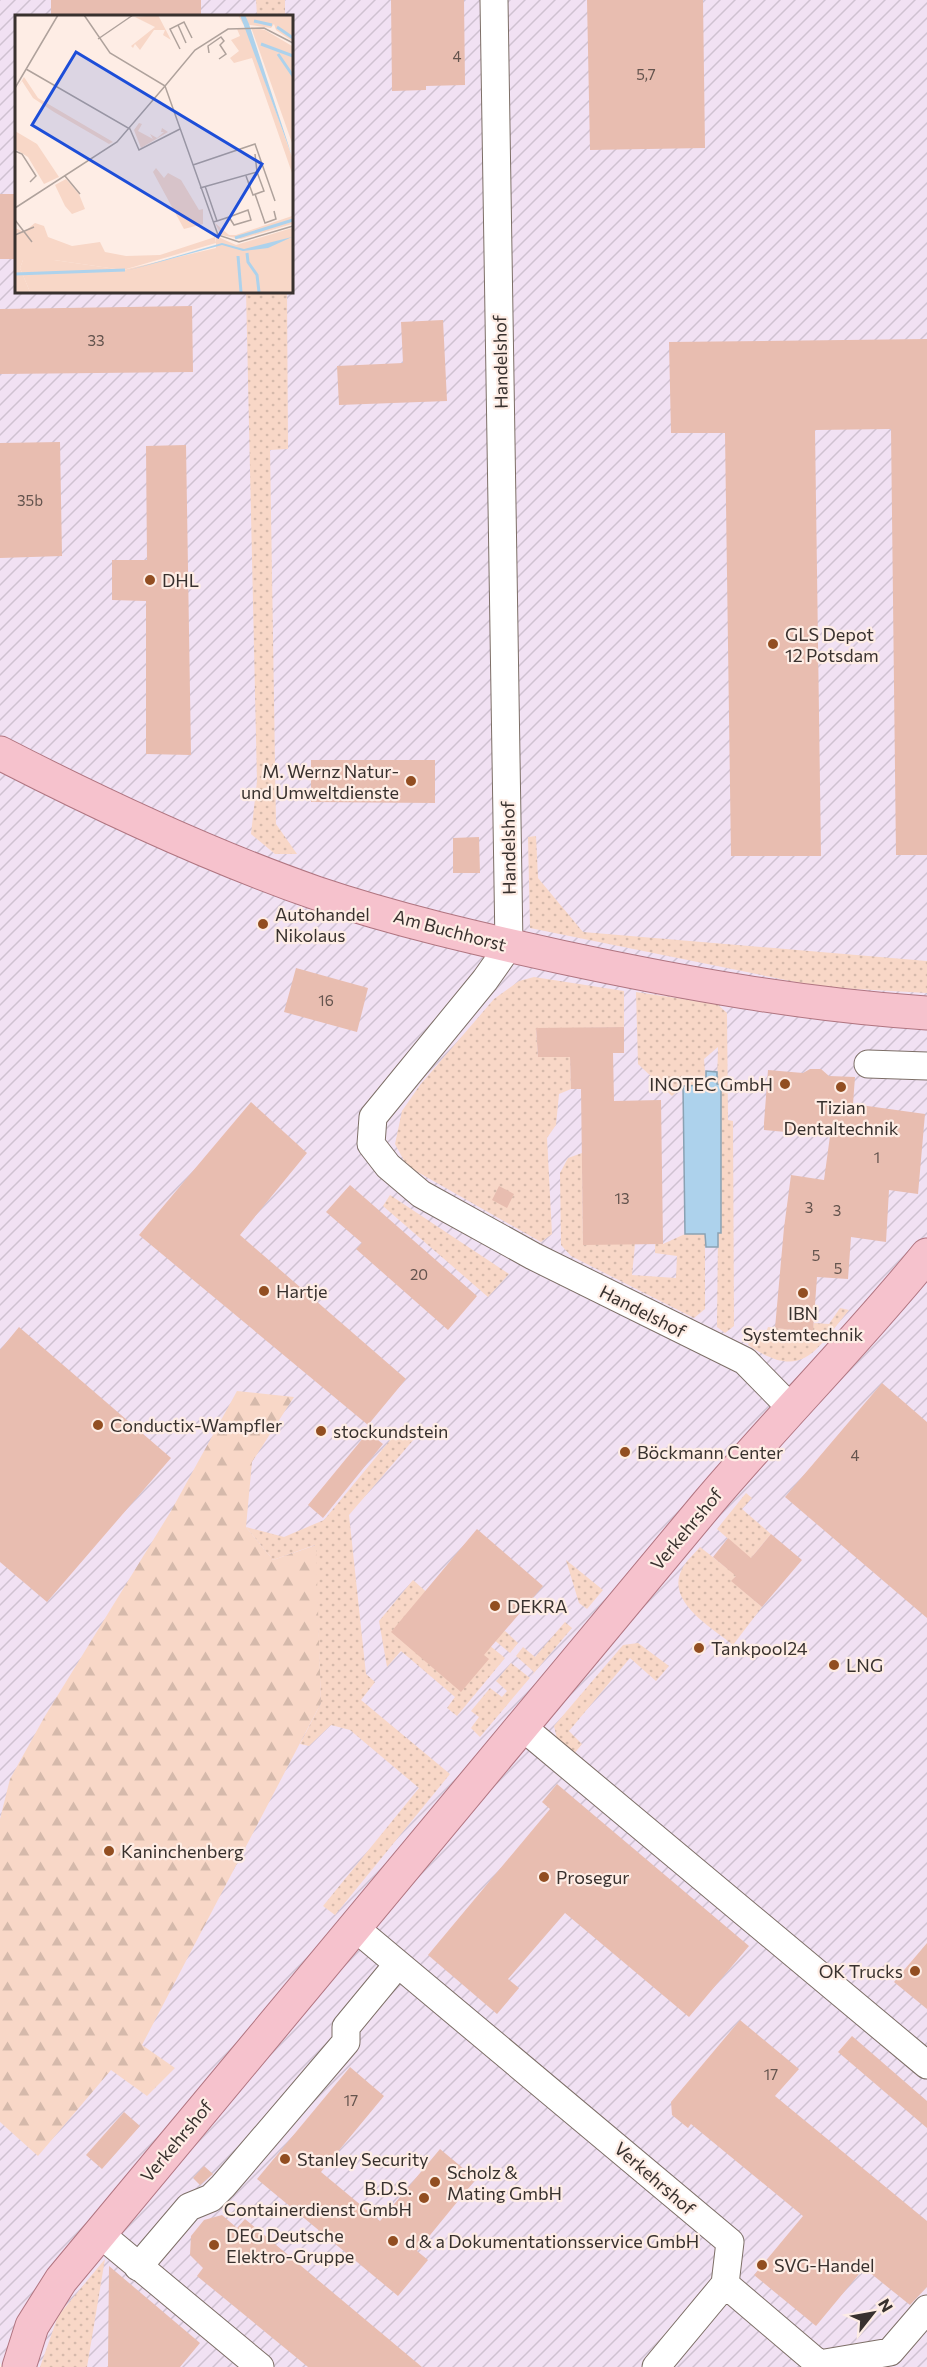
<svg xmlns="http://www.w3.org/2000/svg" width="927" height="2367" viewBox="0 0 927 2367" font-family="Commissioner,sans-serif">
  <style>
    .industrial { fill: url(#industrial-furrows); fill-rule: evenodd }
    .grass { fill: url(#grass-dots) }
    .forest { fill: url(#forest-firs) }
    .water { fill: #add2ec; stroke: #8aa2b3; stroke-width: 1.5 }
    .building { fill: #e8bdb0 }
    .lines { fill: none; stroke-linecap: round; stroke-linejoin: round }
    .minor-casing { stroke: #7d6f67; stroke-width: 29 }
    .major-casing { stroke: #b07580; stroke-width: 35 }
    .minor { stroke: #fff; stroke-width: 27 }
    .major { stroke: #f6c2cd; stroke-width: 33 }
    .poi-dot { fill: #924e21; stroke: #feede5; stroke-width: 2 }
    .labels { text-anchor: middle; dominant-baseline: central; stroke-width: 4.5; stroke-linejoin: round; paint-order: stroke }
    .number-label { font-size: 15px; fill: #64544e }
    .street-label { font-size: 18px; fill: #38312e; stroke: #feede5 }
    .poi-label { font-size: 18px; fill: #38312e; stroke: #feede5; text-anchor: start }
    .inset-river { fill: none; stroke: #add2ec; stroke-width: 3 }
    .inset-road { fill: none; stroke: #afa29c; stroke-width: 1.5 }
    .view { fill: #1d4ed8; fill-opacity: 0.15; stroke: #1d4ed8; stroke-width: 3 }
    .inset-edge { fill: none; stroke: #38312e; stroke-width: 3 }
  </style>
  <defs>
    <pattern id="industrial-furrows" width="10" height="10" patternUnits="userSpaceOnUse" patternTransform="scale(1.5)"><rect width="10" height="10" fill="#f1e1f3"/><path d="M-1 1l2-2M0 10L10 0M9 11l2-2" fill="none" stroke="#cfc2d1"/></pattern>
    <pattern id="grass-dots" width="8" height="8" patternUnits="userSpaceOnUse" patternTransform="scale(1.5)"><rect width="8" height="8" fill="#f8d7c7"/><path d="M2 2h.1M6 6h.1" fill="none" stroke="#d5b9ab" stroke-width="1.8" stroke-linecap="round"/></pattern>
    <pattern id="forest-firs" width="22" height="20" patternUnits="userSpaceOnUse" patternTransform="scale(1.5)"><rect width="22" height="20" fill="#f8d7c7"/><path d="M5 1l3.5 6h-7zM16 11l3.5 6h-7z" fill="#d5b9ab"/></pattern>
  </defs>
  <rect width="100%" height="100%" fill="#feede5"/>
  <path class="industrial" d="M0 0H927V2367H2L0 2362ZM16 16H291V291H16Z"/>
  <path class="grass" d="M256 0H285V16H257Z
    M246 291H287L288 449 270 450 276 824 297 854H275L251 834 257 781Z
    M536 836 538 878 583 932 927 961V993L820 987 530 928 528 837Z
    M534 977 624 991V1027L536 1029 538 1057H570L571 1089 559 1094 556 1125 547 1138 552 1234 541 1242 407 1166 395 1144 402 1111 420 1085 494 999 519 981Z
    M636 992 717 1004 727 1013 728 1120 733 1121 734 1326 725 1333 717 1327 718 1233H721V1086L717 1084 718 1047 704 1059 706 1085 683 1086 672 1096 638 1064Z
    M582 1153 583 1244H635L632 1275 676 1278 677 1256 655 1253V1244H663L685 1234H705V1309L694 1318 571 1256 561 1245 560 1173 568 1158Z
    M390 1195 509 1274 488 1297 383 1206Z
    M840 1308 849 1310C815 1351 803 1382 748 1345L753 1333 765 1335 768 1327 812 1332 814 1323 829 1324Z
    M401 1427 415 1438 349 1515 366 1674 375 1682 361 1700 450 1774 335 1915 323 1906 419 1788 350 1730 331 1725 309 1746 300 1744 321 1703 315 1545 273 1560 246 1527 284 1537 324 1520Z
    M746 1493 752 1498 742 1509 771 1534 732 1581 762 1607 733 1645C712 1627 665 1602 682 1569 686 1561 694 1554 700 1547L728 1569 742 1551 717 1529Z
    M566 1560 603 1590 587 1609 579 1603Z
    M413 1580 457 1619 475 1647 489 1645 505 1658 457 1716 447 1708 455 1697 401 1651 387 1667 379 1621Z
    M565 1622 572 1628 480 1737 471 1728 479 1717 471 1711 490 1688 502 1697 507 1691 496 1681 511 1663 530 1678 534 1672 516 1656 523 1647 535 1657Z
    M505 1631 518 1643 510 1653 493 1639Z
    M638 1643 669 1666 656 1681 630 1658 569 1731 582 1744 573 1755 558 1743 554 1726 623 1645Z
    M105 2259 87 2367H40L58 2316Z"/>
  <path class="forest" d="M237 1391 294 1397 252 1462 246 1527 273 1560 316 1545 321 1703 142 2045 175 2068 147 2096 111 2070 38 2156 0 2122V1819L10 1779 45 1716 171 1511Z"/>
  <path class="water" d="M706 1071 717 1072V1084L721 1085V1233H718V1247H706L705 1234H685L683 1086 706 1085Z"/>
  <path class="building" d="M51 0H201V16H51Z
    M391 0H464L465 85 426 86V90L392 91Z
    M587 0H703L705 148 590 150Z
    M0 194H16V259H0Z
    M192 306 193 372 0 374V309Z
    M443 320 447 401 339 405 337 366 403 363 401 322Z
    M927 339V855H896L891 429 815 430 821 856H731L725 433H671L669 342Z
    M60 442 62 556 0 558V443Z
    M186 445 191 755 146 754V601L112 600V560H147L146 446Z
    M311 760H435V803L311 802Z
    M479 837 480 873H453V838Z
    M296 968 368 988 357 1032 284 1012Z
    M624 1027V1053H613L614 1101 661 1100 663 1244 583 1245 581 1089H571L570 1057H538L536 1028Z
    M810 1069H821L829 1076 855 1077 853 1104 925 1114 918 1194 889 1190 886 1242 851 1237 848 1279 817 1277 813 1332 775 1328 784 1228 791 1175 824 1180 830 1136 764 1130V1123L768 1070 803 1073Z
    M251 1102 307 1153 240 1235 406 1379 368 1425 139 1235Z
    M350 1185 477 1296 448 1330 356 1249 362 1243 326 1212Z
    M499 1186 514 1194 507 1208 492 1200Z
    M19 1327 171 1458 47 1602 0 1562V1350Z
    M882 1383 927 1422V1618L785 1497Z
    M368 1432 383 1444 323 1518 308 1505Z
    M477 1529 543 1586 484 1655 489 1659 461 1692 391 1632Z
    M771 1534 802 1560 762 1607 731 1581 736 1576 713 1557 728 1538 751 1558Z
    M557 1784 749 1946 689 2017 565 1913 508 1979 519 1988 497 2014 428 1955 550 1809 542 1802Z
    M927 1943V2009L894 1982Z
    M740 2020 799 2069 775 2096 927 2221V2287L910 2305 864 2268 816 2326 754 2275 803 2216 691 2124 688 2128 672 2115 671 2102Z
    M852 2036 927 2101V2128L838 2052Z
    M350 2067 384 2096 321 2172 380 2221 440 2149 476 2179 417 2251 428 2260 398 2296 257 2179Z
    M124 2112 140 2126 102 2169 86 2155Z
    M204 2166 213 2174 200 2185 193 2178Z
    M222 2215 237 2228 245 2219 422 2367H308L197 2276 203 2268 190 2255 191 2236 204 2220Z
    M109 2266 200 2343 180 2367H108Z"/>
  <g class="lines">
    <g class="minor-casing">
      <path id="minor" d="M494 0 509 946 485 980 373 1117 371 1144 388 1166 421 1194 533 1256 745 1361 793 1410
        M868 1064 927 1066
        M520 1725 927 2065
        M354 1927 730 2242 725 2284 819 2364 890 2352 927 2309
        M99 2233 260 2367
        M138 2267 189 2207 211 2198 223 2186 346 2042V2027L398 1964
        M656 2367 725 2284"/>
    </g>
    <g class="major-casing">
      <path id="major" d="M0 753C103 806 207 855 316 893 396 920 479 939 561 957 682 983 804 1005 927 1013
        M19 2367 32 2326 61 2280 707 1504C779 1419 857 1341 927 1255"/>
    </g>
    <use href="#minor" class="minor"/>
    <use href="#major" class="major"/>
  </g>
  <g class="poi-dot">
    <circle cx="150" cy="580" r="6"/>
    <circle cx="773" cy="644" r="6"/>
    <circle cx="411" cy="781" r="6"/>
    <circle cx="263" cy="924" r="6"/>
    <circle cx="785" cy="1084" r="6"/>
    <circle cx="841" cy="1087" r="6"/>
    <circle cx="264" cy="1291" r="6"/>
    <circle cx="803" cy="1293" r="6"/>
    <circle cx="98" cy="1425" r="6"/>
    <circle cx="321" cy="1431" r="6"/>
    <circle cx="625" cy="1452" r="6"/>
    <circle cx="495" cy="1606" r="6"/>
    <circle cx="699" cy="1648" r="6"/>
    <circle cx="834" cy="1665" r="6"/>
    <circle cx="109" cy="1851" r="6"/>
    <circle cx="544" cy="1877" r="6"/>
    <circle cx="915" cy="1971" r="6"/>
    <circle cx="285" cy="2159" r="6"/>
    <circle cx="435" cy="2182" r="6"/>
    <circle cx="424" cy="2198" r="6"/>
    <circle cx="393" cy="2241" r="6"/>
    <circle cx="214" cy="2245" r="6"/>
    <circle cx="762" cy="2265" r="6"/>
  </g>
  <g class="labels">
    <g class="number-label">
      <text x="457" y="56">4</text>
      <text x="646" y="74">5,7</text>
      <text x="96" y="340">33</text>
      <text x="30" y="500">35b</text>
      <text x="326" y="1000">16</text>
      <text x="877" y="1157">1</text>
      <text x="622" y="1198">13</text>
      <text x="809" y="1207">3</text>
      <text x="837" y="1210">3</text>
      <text x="816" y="1255">5</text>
      <text x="838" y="1268">5</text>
      <text x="419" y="1274">20</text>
      <text x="855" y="1455">4</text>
      <text x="771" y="2074">17</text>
      <text x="351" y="2100">17</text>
    </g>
    <g class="street-label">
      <text transform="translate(500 362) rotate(-91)">Handelshof</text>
      <text transform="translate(508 848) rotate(-91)">Handelshof</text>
      <text transform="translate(450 930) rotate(15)">Am Buchhorst</text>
      <text transform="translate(643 1311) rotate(27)">Handelshof</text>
      <text transform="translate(686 1529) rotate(-50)">Verkehrshof</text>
      <text transform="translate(176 2141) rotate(-50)">Verkehrshof</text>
      <text transform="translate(655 2178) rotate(41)">Verkehrshof</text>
    </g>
    <g class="poi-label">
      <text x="162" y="580">DHL</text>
      <text x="785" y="634">GLS Depot<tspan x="785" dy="21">12 Potsdam</tspan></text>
      <text x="399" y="771" text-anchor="end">M. Wernz Natur-<tspan x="399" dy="21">und Umweltdienste</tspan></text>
      <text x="275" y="914">Autohandel<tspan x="275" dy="21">Nikolaus</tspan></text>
      <text x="773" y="1084" text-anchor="end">INOTEC GmbH</text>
      <text x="841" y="1107" text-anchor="middle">Tizian<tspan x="841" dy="21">Dentaltechnik</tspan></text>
      <text x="276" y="1291">Hartje</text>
      <text x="803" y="1313" text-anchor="middle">IBN<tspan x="803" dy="21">Systemtechnik</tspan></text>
      <text x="110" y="1425">Conductix-Wampfler</text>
      <text x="333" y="1431">stockundstein</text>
      <text x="637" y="1452">Böckmann Center</text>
      <text x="507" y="1606">DEKRA</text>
      <text x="711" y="1648">Tankpool24</text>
      <text x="846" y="1665">LNG</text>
      <text x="121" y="1851">Kaninchenberg</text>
      <text x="556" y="1877">Prosegur</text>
      <text x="903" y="1971" text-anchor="end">OK Trucks</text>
      <text x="297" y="2159">Stanley Security</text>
      <text x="447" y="2172">Scholz &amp;<tspan x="447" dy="21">Mating GmbH</tspan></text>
      <text x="412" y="2188" text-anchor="end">B.D.S.<tspan x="412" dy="21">Containerdienst GmbH</tspan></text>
      <text x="226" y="2235">DEG Deutsche<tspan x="226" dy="21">Elektro-Gruppe</tspan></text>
      <text x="405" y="2241">d &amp; a Dokumentationsservice GmbH</text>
      <text x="774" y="2265">SVG-Handel</text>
    </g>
  </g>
  <g transform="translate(15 15)">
    <rect width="278" height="278" fill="#feede5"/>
    <path d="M143 0 156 25 148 20 150 15H139L125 35 120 29 118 33 116 31 140 12 120 2ZM223 0H277V26L261 15 259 9 256 13 228 9ZM236 12 250 15 277 31V128ZM231 13 277 142V158L237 43 219 48 215 43 224 36 216 25 225 21 222 14ZM9 62 23 83 98 127 94 129 39 97 18 83 7 66 0 77ZM124 108 127 109 123 116 138 124 135 119 142 123 149 117H146L147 113 153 117 126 133 119 115ZM51 164 64 179 70 194 57 199 50 191 40 170ZM277 201V209L226 224 206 220 200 208 214 220H221ZM277 213V277H15L5 253 8 245H39L108 255 201 233V221L221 230Z" fill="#f8d7c7"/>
    <path d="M0 116 22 129 44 162 29 169 13 142 0 134ZM141 153 149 163 153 158 166 165 184 195 188 194V209L169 214 138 157ZM20 208 29 211 33 222 57 231 85 227 90 237 111 241 145 240 200 222 201 228 108 255 39 245H8L5 253 15 277H0V213L9 217Z" fill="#f8d7c7"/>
    <path d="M225 0H230L234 9 277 141ZM277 222 253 233 228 236 207 230 111 256 207 228 229 234Z" fill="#add2ec"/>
    <path class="inset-river" d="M239 6 257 10M262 12 278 23M246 29 278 41M263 39 278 61M220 223 278 205M232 238 233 247 242 260 244 277M223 241 226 277M0 259 110 255"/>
    <path class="inset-road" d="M69 0 95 38 150 71 180 35 213 14 249 13 278 28M163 10 171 28M83 24 118 0M165 34 155 14 169 7 177 23M194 38 193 31 206 22 209 26 205 30 211 39 204 44M11 54 115 114 124 135 165 114M150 71 203 220 224 227 278 211M0 73 43 0M0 136 7 139 21 161 15 167M178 150 240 129 260 186M50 161 65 179M231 161 238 180 249 176 242 157M190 171 202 206M185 173 242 157 240 139M240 179 250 208 261 204 259 196M0 193 102 127 150 71M0 205 17 227M198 207 202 206 214 202 233 195 236 205 219 210 214 202M0 220 19 212"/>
    <path class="view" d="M61 37 247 149 203 222 17 110Z"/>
    <rect width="278" height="278" class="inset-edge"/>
  </g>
  <g transform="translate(873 2313) rotate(59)" stroke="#feede5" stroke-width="4.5" paint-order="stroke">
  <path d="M0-4.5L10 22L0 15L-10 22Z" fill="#38312e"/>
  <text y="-9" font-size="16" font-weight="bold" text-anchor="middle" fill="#38312e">N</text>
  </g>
</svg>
